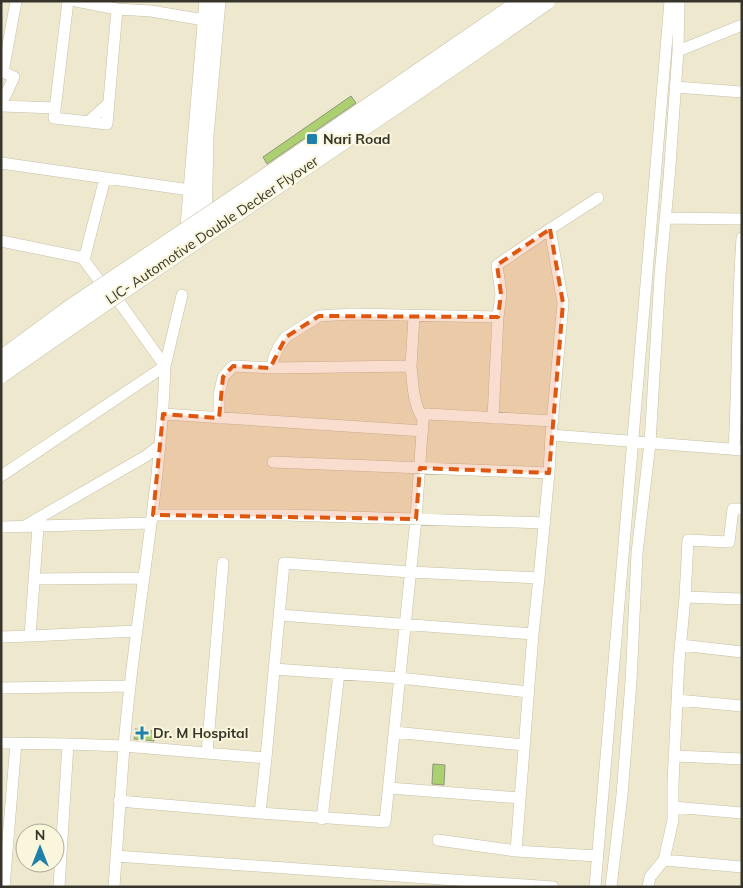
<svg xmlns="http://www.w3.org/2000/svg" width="743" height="888" viewBox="0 0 743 888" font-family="Mulish,sans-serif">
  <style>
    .building { fill: #accf70; stroke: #8e9780 }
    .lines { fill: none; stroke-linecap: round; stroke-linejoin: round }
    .street-casing { stroke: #c5c0a7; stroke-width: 12 }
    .secondary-casing { stroke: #c5c0a7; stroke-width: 16 }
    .street { stroke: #fff; stroke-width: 11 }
    .secondary { stroke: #fff; stroke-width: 15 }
    .rail { stroke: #767364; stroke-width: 2.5; stroke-dasharray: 6 6; stroke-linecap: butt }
    .primary-bridge-casing { stroke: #c5c0a7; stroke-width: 19; stroke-linecap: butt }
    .primary-bridge { stroke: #fff; stroke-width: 18 }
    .marked { fill: #df570e; fill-opacity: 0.2; stroke: #df570e; stroke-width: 4; stroke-dasharray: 10 6; stroke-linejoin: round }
    .poi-dot { fill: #1e80ab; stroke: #faf6db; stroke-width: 2 }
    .labels { text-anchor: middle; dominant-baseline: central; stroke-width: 4; stroke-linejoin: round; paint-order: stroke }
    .poi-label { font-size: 14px; font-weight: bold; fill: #37352b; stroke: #faf6db; text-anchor: start }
    .street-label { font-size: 14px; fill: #37352b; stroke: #faf6db }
  </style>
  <rect width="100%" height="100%" fill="#ede8ce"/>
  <path class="building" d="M351 96 356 103 267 164 263 157Z
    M135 729 154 731V741L134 739Z
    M433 764 445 765 444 785 432 784Z"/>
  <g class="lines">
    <g class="street-casing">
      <path id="street" d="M68 1 54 118 107 124 117 9 76 1
        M117 9 151 11 204 20
        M678 51 742 25
        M675 87 742 92
        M1 105 14 77 3 72 16 1
        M2 106 55 108
        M88 122 109 103
        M1 163 197 191
        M105 178 84 260 101 283 117 299 165 366
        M598 198 550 229 563 303 551 435 742 450
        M666 218 742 219
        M1 241 84 258
        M498 317 501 294 497 265 550 229
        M165 366 182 295
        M411 366 414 316
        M163 414 423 431
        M219 418V395L223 377 233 366 273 368
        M423 419C413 403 413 385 411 366L273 368V360L279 346 286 337 319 316 352 314 498 317 493 418
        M734 449C738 379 737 308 742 238
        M273 462 549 473
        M1 476 165 366C161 494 134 619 124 746L266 758 260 813 385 822 416 519 423 419 427 414 553 421
        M153 515H286L545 523
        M1 527 151 523
        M23 527 146 456 160 445
        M38 527 30 636 136 631
        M35 579 144 578
        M685 597 742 599
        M279 615 533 634 539 578
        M533 634 516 851 597 856
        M1 637 30 636
        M681 645 742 652
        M274 669 400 678 528 692
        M1 688 129 686
        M677 700 742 706
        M394 732 524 745
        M1 743 68 744 124 746 114 887
        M207 753 223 563
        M675 756 742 759
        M266 758 284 563 410 572 539 578 549 473 551 435
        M389 788 520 798
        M119 801 260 813
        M673 807 742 813
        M322 819 339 673
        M438 840 516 851
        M116 856 553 887
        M664 860 742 867
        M4 887 16 743
        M59 887 68 744
        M595 887 670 1
        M611 887 622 795 631 682 637 553 650 443 660 275 669 179 678 51 679 1
        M648 887 650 877 664 860 673 820V783L679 661 685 597 688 540 729 542 733 509H742"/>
    </g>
    <g class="secondary-casing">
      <path id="secondary" d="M204 229 206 136 218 1
        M187 238 207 1"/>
    </g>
    <use href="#street" class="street"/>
    <use href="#secondary" class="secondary"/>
    <path class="rail" d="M1 369 142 269 231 212 536 1"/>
    <g class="primary-bridge-casing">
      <path id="primary-bridge" d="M1 360 70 309 252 187 523 1
        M1 374C181 247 366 128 546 1"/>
    </g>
    <use href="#primary-bridge" class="primary-bridge"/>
  </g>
  <path class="marked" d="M550 229 563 303 549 473 420 468 416 519 153 515 163 414 219 418 223 377 233 366 270 368 286 337 319 316 498 317 501 294 497 265Z"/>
  <g class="poi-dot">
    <rect x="306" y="133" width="12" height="12" rx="2.5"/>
    <path d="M139.5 725.5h5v5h5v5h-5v5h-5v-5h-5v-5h5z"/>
  </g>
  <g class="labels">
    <g class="poi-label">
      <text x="323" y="139">Nari Road</text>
      <text x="153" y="733">Dr. M Hospital</text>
    </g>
    <g class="street-label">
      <text transform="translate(212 230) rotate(-34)">LIC- Automotive Double Decker Flyover</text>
    </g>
  </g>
  <rect width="743" height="888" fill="none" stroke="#37352b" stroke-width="5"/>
  <g transform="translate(40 848)"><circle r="24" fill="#faf6db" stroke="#aca995"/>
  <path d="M0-4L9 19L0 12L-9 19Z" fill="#1e80ab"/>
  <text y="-8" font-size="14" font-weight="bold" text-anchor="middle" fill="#37352b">N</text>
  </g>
</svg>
